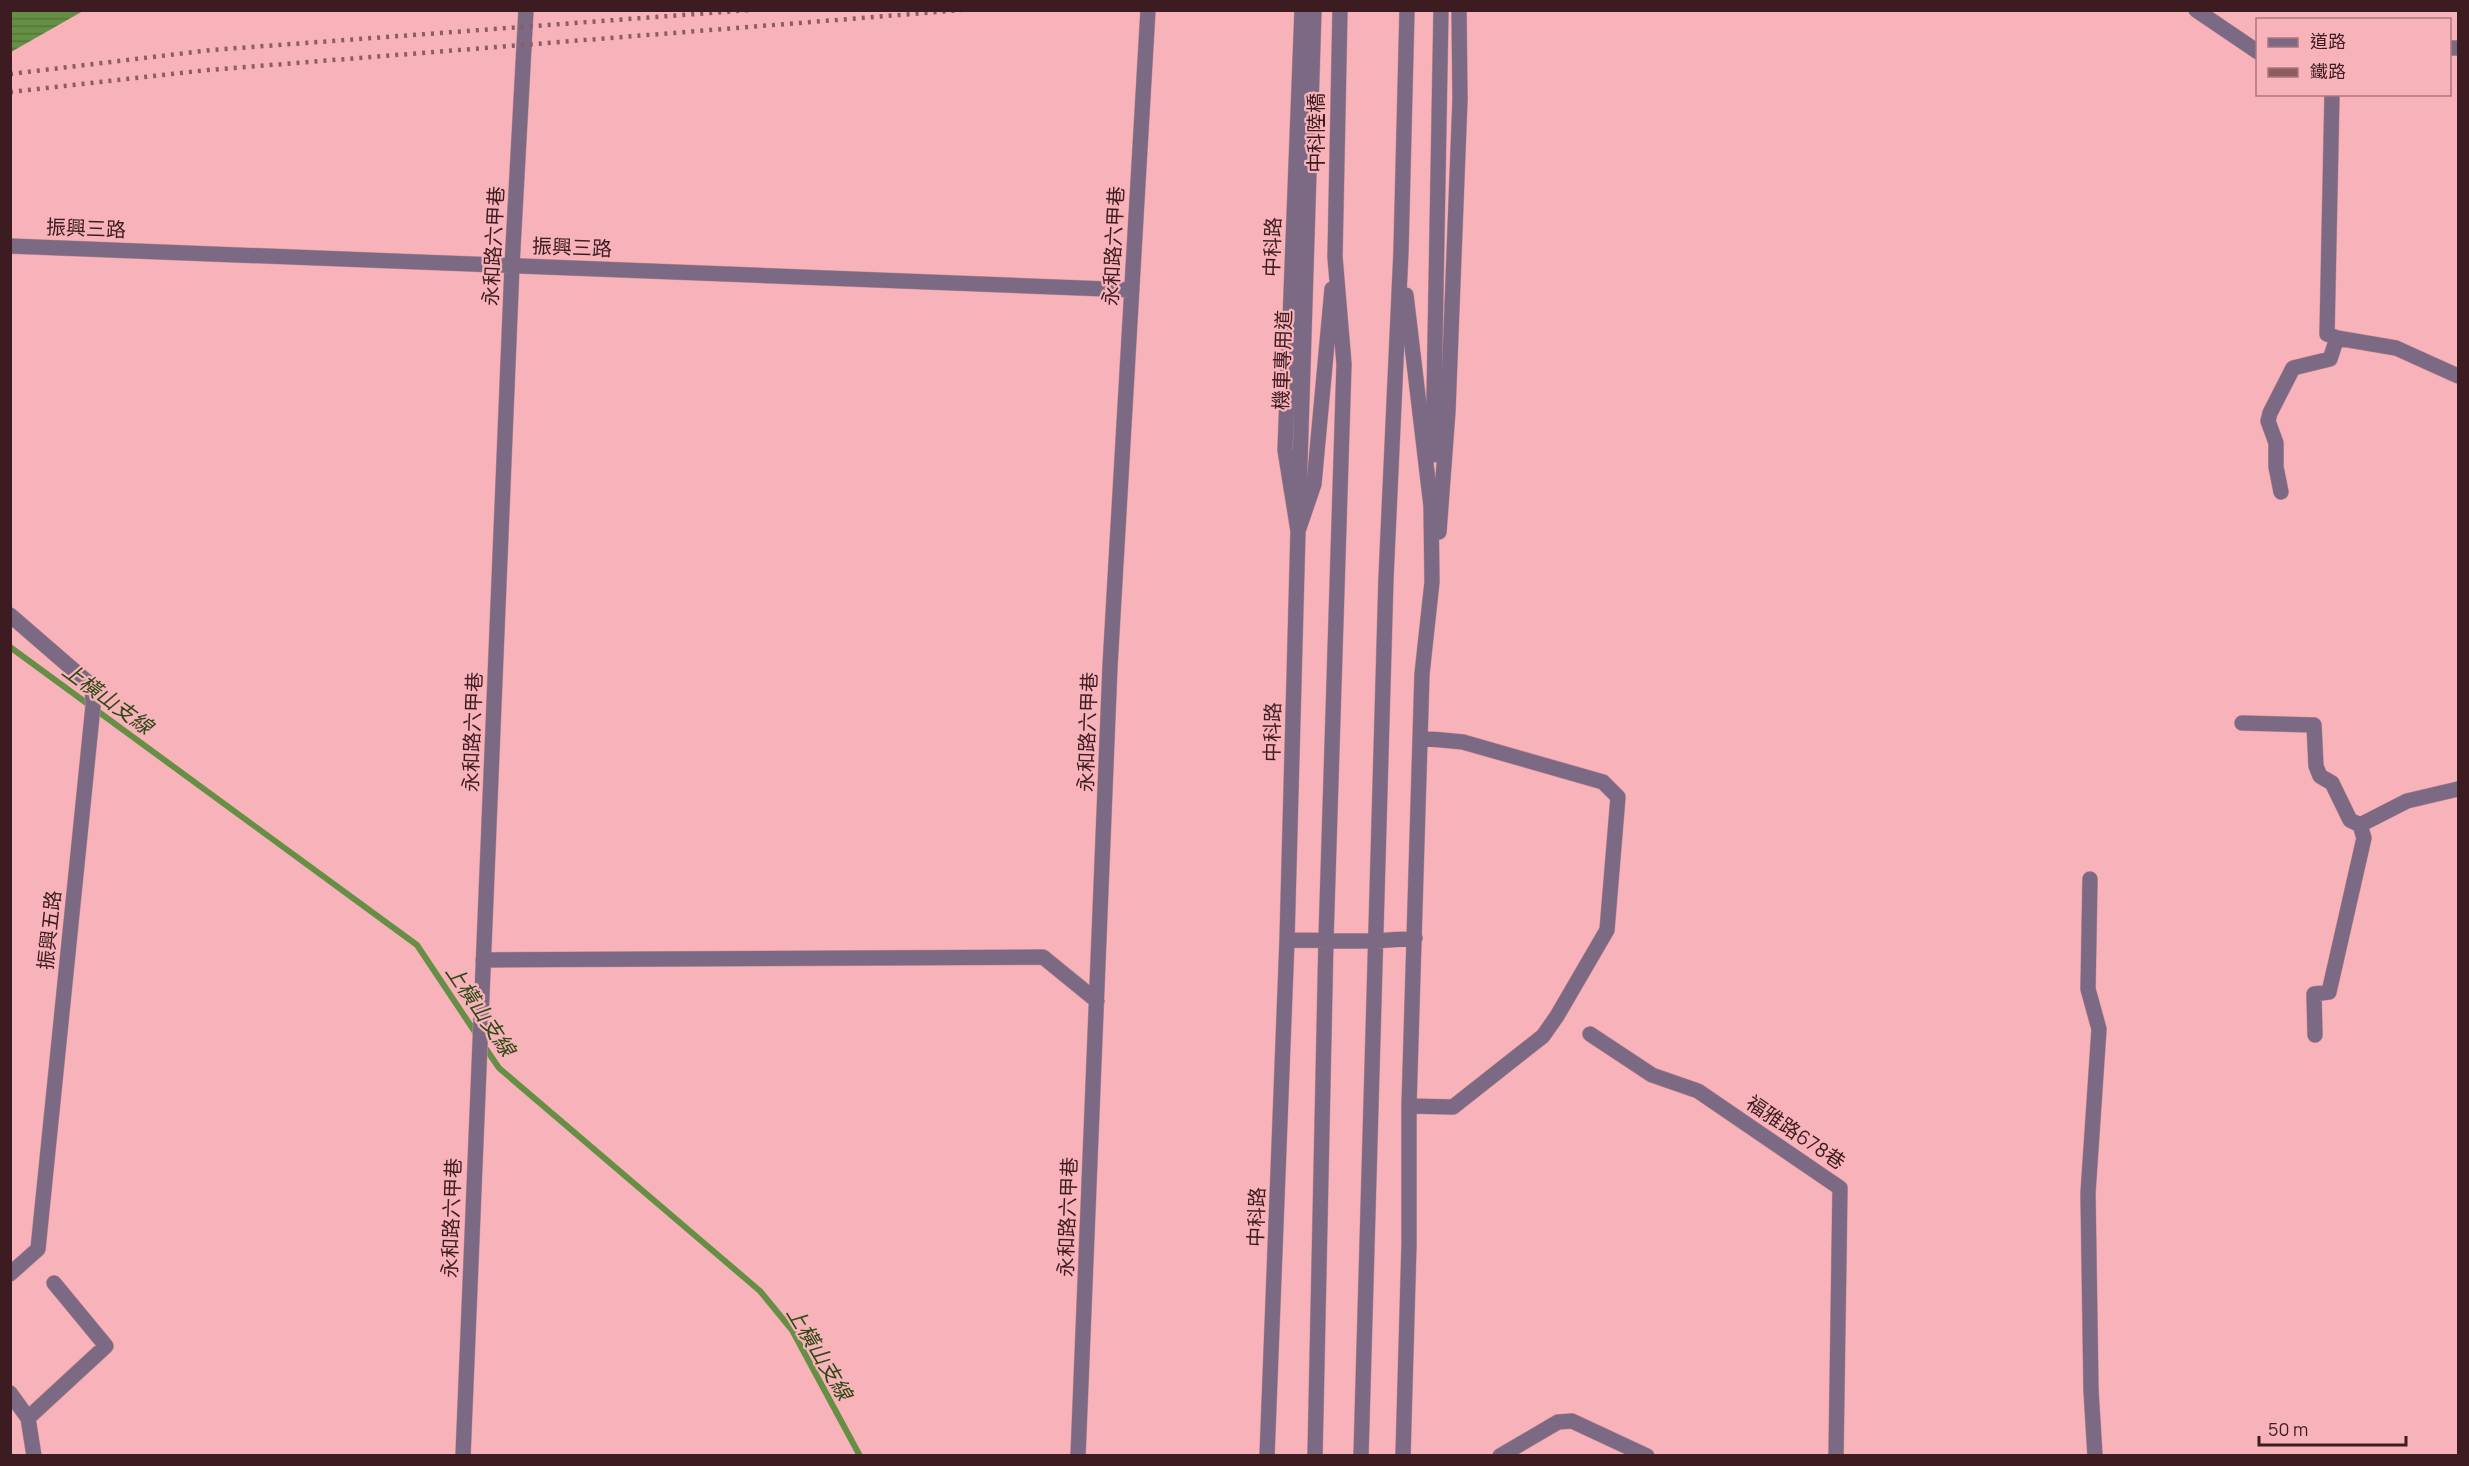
<svg xmlns="http://www.w3.org/2000/svg" width="2469" height="1466" viewBox="0 0 2469 1466" font-family="Manrope,'Noto Sans TC',sans-serif">
  <style>
    .water { fill: url(#water-rules) }
    .lines { fill: none; stroke-linecap: round; stroke-linejoin: round }
    .stream { stroke: #658f44; stroke-width: 6 }
    .minor-casing { stroke: #cf9197; stroke-width: 16 }
    .path { stroke: #bb8187; stroke-width: 4; stroke-dasharray: 3 3; stroke-linecap: butt }
    .minor { stroke: #7c6a85; stroke-width: 15 }
    .rail { stroke: #8c5c61; stroke-width: 4.5; stroke-dasharray: 3 6; stroke-linecap: butt }
    .labels { text-anchor: middle; dominant-baseline: central; stroke-width: 4.5; stroke-linejoin: round; paint-order: stroke }
    .street-label { font-size: 20px; fill: #3c1c20; stroke: #f8b2b9 }
    .water-label { font-size: 21px; font-style: italic; fill: #2d4914; stroke: #f8b2b9 }
  </style>
  <defs>
    <pattern id="water-rules" width="6" height="5" patternUnits="userSpaceOnUse" patternTransform="scale(1.5)"><rect width="6" height="5" fill="#658f44"/><path d="M0 2.5h6" fill="none" stroke="#547438"/></pattern>
  </defs>
  <rect width="100%" height="100%" fill="#f8b2b9"/>
  <path class="water" d="M11 10H83V11L11 52Z"/>
  <g class="lines">
    <path class="stream" d="M10 647 417 945 477 1035
      M484 1046 499 1068 760 1291 792 1330 860 1456"/>
    <g class="minor-casing">
      <path id="minor" d="M2196 10 2258 52
        M2450 48H2458
        M2332 94 2327 334 2337 338 2396 348 2458 376
        M10 246 1132 290
        M1433 455 1441 10
        M2281 492 2276 467V443L2268 421 2270 413 2293 368 2330 359 2337 338
        M1299 495 1314 10
        M1299 528 1314 484 1332 289
        M1439 532 1448 411 1460 99 1459 10
        M10 615 92 686 93 706 38 1249 10 1274
        M2242 723 2314 725 2316 766 2320 776 2332 783 2350 820 2360 825 2407 801 2458 789
        M2090 879 2088 989 2099 1029 2088 1193 2091 1390 2095 1456
        M1287 940 1376 941 1415 938
        M483 960 1043 957 1097 1001
        M1590 1034 1652 1075 1698 1091 1840 1188 1836 1456
        M2315 1035 2314 994 2329 992 2364 838 2360 825
        M1409 1106 1453 1107 1543 1036 1557 1016 1607 930 1618 797 1603 782 1463 742 1420 738
        M10 1393 28 1418 34 1456
        M28 1418 106 1346 54 1283
        M463 1456 512 266 526 10
        M1078 1456 1110 666 1148 10
        M1267 1456 1287 940 1298 531 1285 450 1302 10
        M1315 1456 1326 939 1344 364 1335 257 1340 10
        M1361 1456 1386 578 1401 251 1407 10
        M1403 1456 1409 1244V1106L1422 674 1432 582 1431 506 1406 295
        M1500 1456 1558 1422 1572 1421 1647 1456"/>
    </g>
    <path class="path" d="M2251 10H2255"/>
    <use href="#minor" class="minor"/>
    <path class="rail" d="M10 74 211 50 750 10
      M10 92 208 70 962 10"/>
  </g>
  <g class="labels">
    <g class="street-label">
      <text transform="translate(1315 133) rotate(-90)">中科陸橋</text>
      <text transform="translate(86 228) rotate(2)">振興三路</text>
      <text transform="translate(493 246) rotate(-87)">永和路六甲巷</text>
      <text transform="translate(1113 246) rotate(-87)">永和路六甲巷</text>
      <text transform="translate(572 247) rotate(2)">振興三路</text>
      <text transform="translate(1272 247) rotate(-88)">中科路</text>
      <text transform="translate(1282 360) rotate(-88)">機車專用道</text>
      <text transform="translate(472 732) rotate(-88)">永和路六甲巷</text>
      <text transform="translate(1087 732) rotate(-88)">永和路六甲巷</text>
      <text transform="translate(1272 732) rotate(-89)">中科路</text>
      <text transform="translate(49 930) rotate(-84)">振興五路</text>
      <text transform="translate(1796 1132) rotate(34)">福雅路678巷</text>
      <text transform="translate(1067 1217) rotate(-88)">永和路六甲巷</text>
      <text transform="translate(1256 1217) rotate(-88)">中科路</text>
      <text transform="translate(451 1218) rotate(-88)">永和路六甲巷</text>
    </g>
    <g class="water-label">
      <text transform="translate(108 698) rotate(36)">上橫山支線</text>
      <text transform="translate(481 1010) rotate(56)">上橫山支線</text>
      <text transform="translate(820 1353) rotate(59)">上橫山支線</text>
    </g>
  </g>
  <rect width="2469" height="1466" fill="none" stroke="#3c1c20" stroke-width="24"/>
  <rect x="2256" y="18" width="195" height="78" fill="#f8b2b9" stroke="#ad767c" stroke-width="1.5"/>
  <rect x="2268" y="38" width="30" height="9" fill="#7c6a85" stroke="#ad767c" stroke-width="1.5"/>
  <text x="2310" y="48" font-size="18" fill="#3c1c20">道路</text>
  <rect x="2268" y="68" width="30" height="9" fill="#8c5c61" stroke="#ad767c" stroke-width="1.5"/>
  <text x="2310" y="78" font-size="18" fill="#3c1c20">鐵路</text>
  <path d="M2259 1436v9h147v-9" fill="none" stroke="#3c1c20" stroke-width="3"/>
  <text x="2268" y="1436" font-size="18" fill="#3c1c20" stroke="#f8b2b9" stroke-width="4.5" paint-order="stroke">50 m</text>
</svg>
